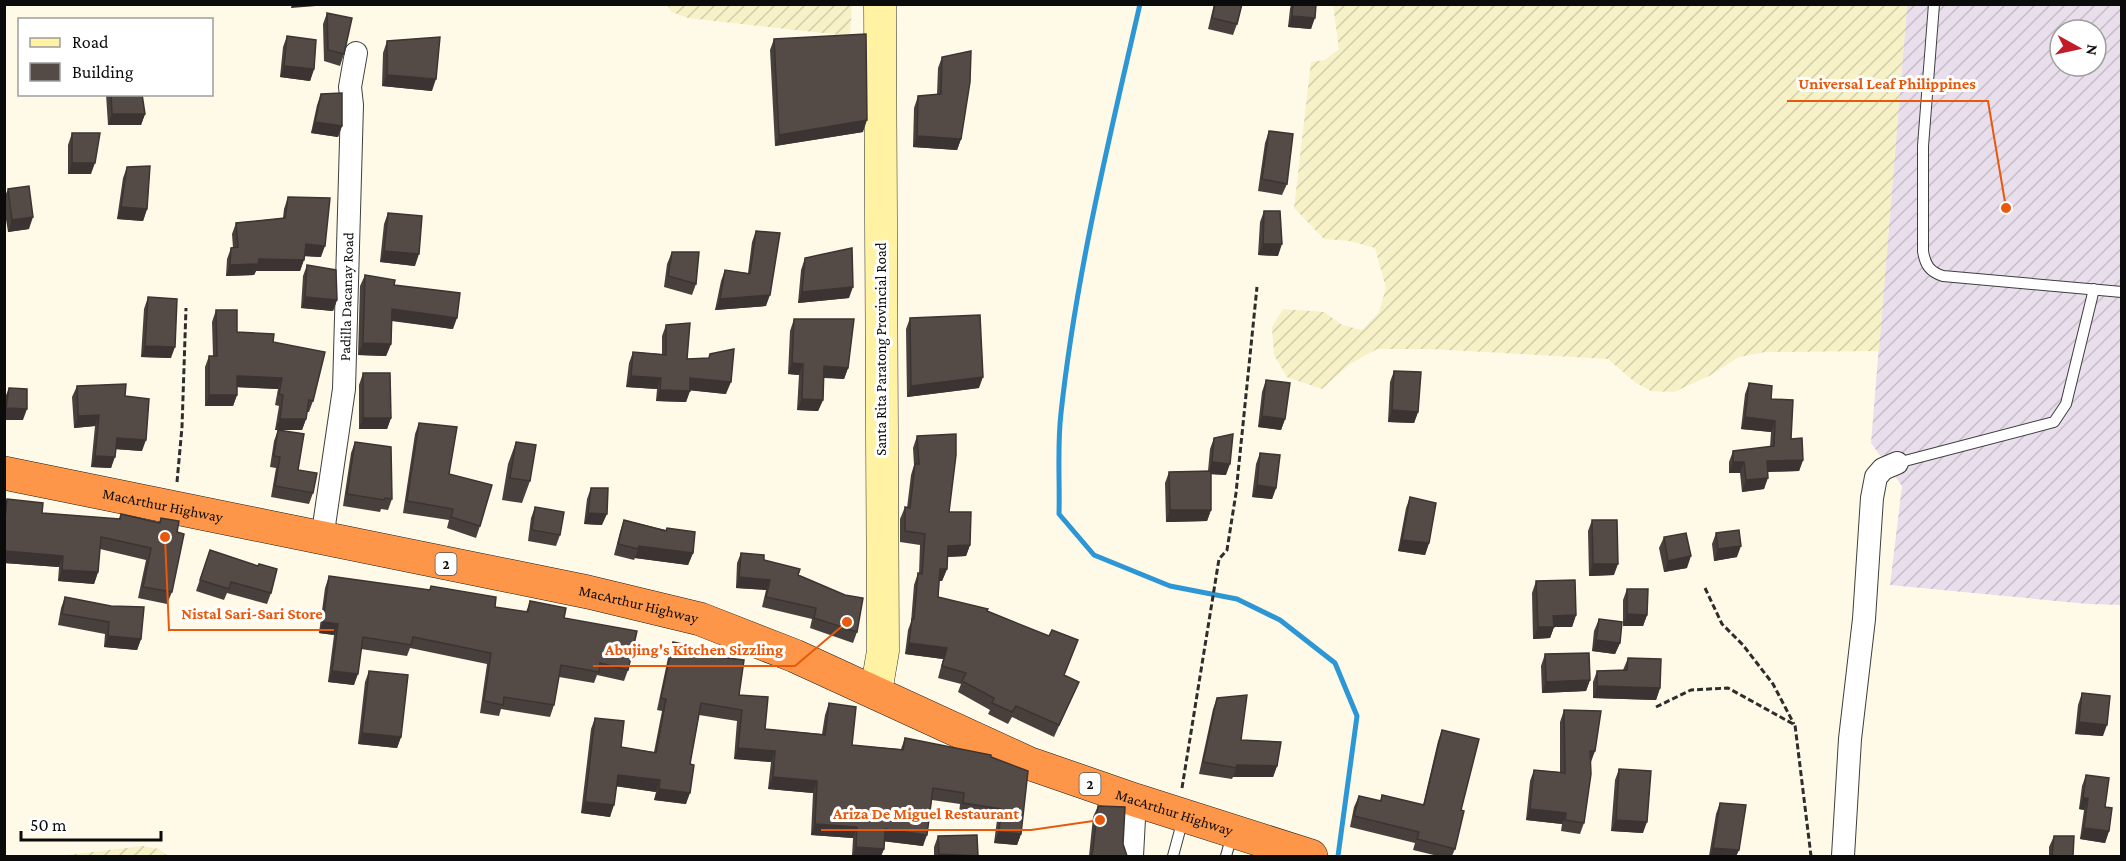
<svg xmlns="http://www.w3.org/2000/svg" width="2126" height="861" viewBox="0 0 2126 861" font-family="'Crimson Pro',serif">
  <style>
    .industrial { fill: url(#industrial-furrows); fill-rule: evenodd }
    .farmland { fill: url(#farmland-furrows) }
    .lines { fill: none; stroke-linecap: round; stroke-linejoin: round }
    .stream { stroke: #2d97d5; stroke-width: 5 }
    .lane-casing { stroke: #3e3e3e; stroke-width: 12 }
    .street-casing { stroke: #3e3e3e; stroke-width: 24 }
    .secondary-casing { stroke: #2d2d2d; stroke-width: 33 }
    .highway-casing { stroke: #1c1c1c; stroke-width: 34 }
    .path { stroke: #2d2d2d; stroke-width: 3; stroke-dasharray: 6 3; stroke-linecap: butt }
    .lane { stroke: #fff; stroke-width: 10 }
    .street { stroke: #fff; stroke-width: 22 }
    .secondary { stroke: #fff2a3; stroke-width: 32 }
    .highway { stroke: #fd9648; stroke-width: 33 }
    .wall { fill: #48403d }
    .shaded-wall { fill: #3b3432 }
    .building { fill: #544b47; stroke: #3b3432; stroke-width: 1.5 }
    .labels { text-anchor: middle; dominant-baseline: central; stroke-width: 6; stroke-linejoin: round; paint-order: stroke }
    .shield { fill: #fff; stroke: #545454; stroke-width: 1.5 }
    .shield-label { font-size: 14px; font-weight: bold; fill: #0b0b0b }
    .street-label { font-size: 15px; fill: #0b0b0b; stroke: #fff }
    .leader { fill: none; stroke: #e8590c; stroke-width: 2 }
    .callout-dot { fill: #e8590c; stroke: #fff; stroke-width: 2 }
    .callout-label { font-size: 16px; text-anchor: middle; font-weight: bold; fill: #e8590c; stroke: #fff; stroke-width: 6; stroke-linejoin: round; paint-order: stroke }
  </style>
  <defs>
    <pattern id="industrial-furrows" width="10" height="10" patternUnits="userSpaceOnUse" patternTransform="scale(1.5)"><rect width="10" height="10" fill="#e9deeb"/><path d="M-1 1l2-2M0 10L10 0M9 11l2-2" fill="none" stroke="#c6bdc8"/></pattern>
    <pattern id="farmland-furrows" width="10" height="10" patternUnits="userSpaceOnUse" patternTransform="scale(1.5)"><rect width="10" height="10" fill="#f6f1c7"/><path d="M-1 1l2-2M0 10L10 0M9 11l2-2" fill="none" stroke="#d2cdaa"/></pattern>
  </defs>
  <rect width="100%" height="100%" fill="#fffae8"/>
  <path class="industrial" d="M1907 5H2121V605L2088 604 1890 585 1902 486 1871 443ZM2060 30H2096V66H2060Z"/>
  <path class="farmland" d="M667 5H852L850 36 688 18 672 12Z
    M1333 5H1907L1879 351 1765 352 1739 357 1709 376 1674 392 1651 391 1636 383 1608 359 1431 349H1377L1350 364 1322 389 1287 377 1274 355 1272 327 1283 309 1324 312 1342 325 1362 330 1379 312 1386 288 1375 248 1350 241 1324 239 1294 208 1311 62 1325 60 1339 49Z
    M143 846 159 849 168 856H58Z"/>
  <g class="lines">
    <path class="stream" d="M1140 4C1109 139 1076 275 1061 413 1057 446 1060 480 1059 514L1094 555 1170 586 1237 599 1280 620 1335 663 1357 716 1338 856"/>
    <g class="lane-casing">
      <path id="lane" d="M1934 4 1923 146V251C1925 265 1930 272 1943 276L2122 292
        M1897 463 2054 422 2066 404 2094 289
        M1173 856 1183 819
        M1226 856 1232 835"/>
    </g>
    <g class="street-casing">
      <g id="street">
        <path id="s1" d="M322 539 344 389 352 105 350 87 356 53"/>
        <path d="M1132 856 1135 800"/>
        <path d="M1843 856 1850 739 1864 619 1872 498 1876 477 1883 469 1897 463"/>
      </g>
    </g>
    <g class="secondary-casing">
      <path id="secondary" d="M876 692 883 651 880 4"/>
    </g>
    <g class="highway-casing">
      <g id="highway">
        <path id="s2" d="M4 473 588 592 700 619 795 656 1028 763 1135 800 1311 856"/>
      </g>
    </g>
    <path class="path" d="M177 482 182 427 186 308
      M1705 588 1722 624 1743 645 1773 684 1794 724
      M1656 707 1691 690 1728 688 1795 725 1811 856
      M1182 788 1219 559 1227 550 1236 493 1257 287"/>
    <use href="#lane" class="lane"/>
    <use href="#street" class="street"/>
    <use href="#secondary" class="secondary"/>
    <use href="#highway" class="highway"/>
  </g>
  <path class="wall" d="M1214 4H1242L1237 24 1233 35 1208 29Z
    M1291 4H1316L1311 29 1288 27 1290 9Z
    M327 13 344 54 340 66 324 61 323 24Z
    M287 36 314 69 310 81 280 77 283 47Z
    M774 39 863 132 775 146 770 50Z
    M387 41 432 91 382 86 383 53Z
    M942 57 961 139 957 150 913 147 914 108 918 96 937 95 938 68Z
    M106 94H142L145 114 141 125H108Z
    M321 94 342 126 338 137 311 133 317 105Z
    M1269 131 1287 184 1282 195 1258 191 1265 143Z
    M72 133 91 174H68V145Z
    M127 167 147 209 143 221 117 219 123 178Z
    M8 189 29 229 8 232 4 207V198Z
    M288 197 321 257 305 256 300 271H256L254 275 226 276 227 259 231 248H233L232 234 236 223 283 218 284 209Z
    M1264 211 1278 256 1258 255 1260 222Z
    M388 213 415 266 380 262 384 224Z
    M756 231 766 306 715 310 721 281 725 270 748 273 752 242Z
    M672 252 696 284 692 295 664 287 667 264Z
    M805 258 849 298 798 303 801 270Z
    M307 265 337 300 333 311 301 308 303 276Z
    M365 275 394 285 453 329 391 321V344L386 356 358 355 360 286Z
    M148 297 171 358 141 357 144 309Z
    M216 310 237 332 273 342 313 401 309 412H307L306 419 302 430H283L298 470 313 493 309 504 271 497 276 468 270 467 274 441 278 430H275L279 406 275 405 278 389 237 387V395L233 406H205V367L209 356H213L212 322Z
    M910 318 979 388 907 397 906 329Z
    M794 319 848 368 844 379 824 378 823 400 818 411 797 410 799 375 788 374 790 331Z
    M666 325 687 359 709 358 710 354 726 394 690 390 686 402 656 401 657 389 626 387 629 363 633 352 662 354V336Z
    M1394 371 1418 412 1414 423 1388 422 1390 382Z
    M363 373 391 418 387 429H359V385Z
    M1266 380 1285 419 1281 430 1258 427 1262 392Z
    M1749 383 1771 399 1803 460 1799 471 1768 472 1764 489 1742 492 1740 473H1729V462L1733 451 1770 447 1771 432 1741 429 1745 394Z
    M77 386 125 396 142 451 116 449 111 468 91 467 95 426 74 428 72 397Z
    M9 388 23 420H4V400Z
    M419 423 480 526 476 538 447 528 449 520 403 513 415 434Z
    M917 436 949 512 970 545 966 556 948 557 947 569 942 581H939L938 597 987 611 1064 675 1079 682 1054 737 1012 717 1008 724 988 714 990 710 958 692 961 684 938 678 943 659 905 654 908 630 911 622 914 585 918 573 919 574 920 545 900 542V519L905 507 907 508 911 475 914 465 913 448Z
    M1214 438 1226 475 1211 474V510L1207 521 1166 522 1165 483 1169 472 1208 471 1210 449Z
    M355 442 392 499 388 510 381 509 380 512 343 506 351 453Z
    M516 442 530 481 522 503 502 500 508 464Z
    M1260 453 1276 488 1272 499 1252 497 1256 464Z
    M591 488 602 525 584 524 587 499Z
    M1410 497 1429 543 1425 555 1398 551 1406 508Z
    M7 499 42 513 119 519 121 514 159 523 161 518 177 532 172 592 167 604 138 598 146 560 100 549 98 572 94 584 58 581 59 567 4 563V506Z
    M535 507 560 535 556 546 528 541 531 518Z
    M624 520 666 530 667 528 693 553 688 565 635 558 634 560 614 555 620 532Z
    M1592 520 1614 575 1589 576 1588 531Z
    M1716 533 1737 557 1714 561 1712 544Z
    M1664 537 1687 568 1664 572 1659 548Z
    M210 550 258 566 271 593 267 604 227 593 224 600 196 591Z
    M741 553 764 560 798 575 857 632 853 643 810 628 812 619 762 607 766 590 736 588 737 563Z
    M329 576 430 590 431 586 495 607 526 612 530 601 564 618 628 670 624 681 597 675 594 683 559 677 554 705 550 717 501 709 499 716 480 713 487 664 410 648 407 656 361 649 354 685 328 682 334 635 319 633 325 588Z
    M1536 581 1576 615 1572 627H1554L1550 638 1533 639 1532 593Z
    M1627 589 1647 615 1643 626H1623V600Z
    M65 597 141 639 137 650 104 647 105 634 58 625 61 608Z
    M1599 619 1620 643 1615 654 1592 651 1594 631Z
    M673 642 710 656 765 729 822 734 825 715 829 703 852 745 901 749 905 738 991 757 1021 834 1017 845 994 843 997 820 959 814 960 804 932 800 923 846 884 841V849L881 856H852L853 838 811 835 813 793 768 789 771 762 734 759 737 721 699 715 690 764 686 804 654 800 656 792 616 786 610 817 581 813 591 729 595 718 621 747 654 752 662 711 657 710 669 653Z
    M1545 654 1590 680 1586 691 1542 693 1541 666Z
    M1628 658 1660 688 1656 700 1593 698V682L1597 671 1623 670Z
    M369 671 401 737 397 748 358 744 365 682Z
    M2082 693 2103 736 2075 734 2078 705Z
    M1217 698 1241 740 1277 766 1273 777H1233L1232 779 1199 774 1213 709Z
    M1564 710 1591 762 1584 823 1580 834 1561 831 1562 824 1526 820 1530 781 1534 770 1560 772V722Z
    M1442 730 1461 810 1455 849 1452 856H1438L1413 850 1415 843 1350 827 1354 807 1359 796 1380 801 1382 795 1423 805 1438 741Z
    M1619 769 1643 833 1611 831 1615 780Z
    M2086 775 2105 807 2109 831 2105 843 2080 839 2084 810 2079 809 2082 786Z
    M1720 803 1739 850 1736 856H1709L1716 814Z
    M1098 806 1123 844 1127 856H1089L1093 817Z
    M938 836 978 856H934V847Z
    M2054 836 2073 856H2049V847Z"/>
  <path class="shaded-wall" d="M292 4H317L316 6 291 8Z
    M1292 16 1315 18 1311 29 1288 27Z
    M284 66 314 69 310 81 280 77Z
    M387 75 436 79 432 91 382 86Z
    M112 114H145L141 125H108Z
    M867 120 863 132 775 146 779 135Z
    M315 122 342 126 338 137 311 133Z
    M917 136 961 139 957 150 913 147Z
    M72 163H95L91 174H68Z
    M121 207 147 209 143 221 117 219Z
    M33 217 29 229 8 232 12 220Z
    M306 244 325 246 321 257 302 256Z
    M1263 244H1282L1278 256 1258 255Z
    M384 251 419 254 415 266 380 262Z
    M259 259 304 260 300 271H256L254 275 226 276 230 265Z
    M853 287 849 298 798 303 802 292Z
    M770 295 766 306 715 310 720 299Z
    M305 297 337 300 333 311 301 308Z
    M392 309 457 318 453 329 388 320Z
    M363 343 391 344 386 356 358 355Z
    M145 346 175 347 171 358 141 357Z
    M792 363 803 364 799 375 788 374Z
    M824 366 848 368 844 379 820 377Z
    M237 376 282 378 278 389 233 387Z
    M631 376 661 378 657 389 626 387Z
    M983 377 979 388 907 397 911 386Z
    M690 378 731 382 726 394 686 390Z
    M660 390 690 391 686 402 656 401Z
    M209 395H237L233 406H205Z
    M802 399 823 400 818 411 797 410Z
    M6 408 27 409 23 420H4V412Z
    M1392 410 1418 412 1414 423 1388 422Z
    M99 415 95 426 74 428 78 416Z
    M1262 416 1285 419 1281 430 1258 427Z
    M1745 417 1775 421 1771 432 1741 429Z
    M363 418H391L387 429H359Z
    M280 419H306L302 430H275Z
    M117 438 146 440 142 451 113 449Z
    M95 456 115 457 111 468 91 467Z
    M1803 460 1799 471 1762 472 1767 461Z
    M1212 462 1230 464 1226 475 1208 474Z
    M1733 462H1744L1740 473H1729Z
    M1768 478 1764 489 1742 492 1746 480Z
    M1257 485 1276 488 1272 499 1252 497Z
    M1170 510H1211L1207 521 1166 522Z
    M588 513 607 514 602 525 584 524Z
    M1402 540 1429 543 1425 555 1398 551Z
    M970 545 966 556 944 557 948 546Z
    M639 546 693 553 688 565 635 558Z
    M1741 546 1737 557 1714 561 1718 549Z
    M4 551 63 556 59 567 4 563Z
    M1691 556 1687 568 1664 572 1668 561Z
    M1593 564H1618L1614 575 1589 576Z
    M940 569H947L942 581 936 580Z
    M62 570 98 572 94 584 58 581Z
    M739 577 770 580 766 590 736 588Z
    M1627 614 1647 615 1643 626H1623Z
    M1576 615 1572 627H1554L1550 638 1533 639 1538 627 1553 616Z
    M323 622 338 624 334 635 319 633Z
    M108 636 141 639 137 650 104 647Z
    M1596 640 1620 643 1615 654 1592 651Z
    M909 643 947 648 943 659 905 654Z
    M332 671 358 674 354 685 328 682Z
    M1590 680 1586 691 1542 693 1546 682Z
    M1597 686 1660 688 1656 700 1593 698Z
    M2079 722 2107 725 2103 736 2075 734Z
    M362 733 401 737 397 748 358 744Z
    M738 748 775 751 771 762 734 759Z
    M1590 751H1595L1591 762Z
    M1237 765 1277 766 1273 777H1233Z
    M618 775 660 780 656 792 614 786Z
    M773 777 817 781 813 793 768 789Z
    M659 789 690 793 686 804 654 800Z
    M2083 798H2088L2084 810 2079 809Z
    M585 802 614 805 610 817 581 813Z
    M1530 809 1566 813 1562 824 1526 820Z
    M1616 820 1647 822 1643 833 1611 831Z
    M815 824 857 827 853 838 811 835Z
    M2084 828 2109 831 2105 843 2080 839Z
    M885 829 927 835 923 846 881 841Z
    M999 832 1021 834 1017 845 994 843Z
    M856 847 884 849 881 856H852Z
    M1713 848 1739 850 1736 856H1710Z
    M939 854 969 856H938Z"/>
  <path class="building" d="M1215 4H1242L1237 24 1212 18Z
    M1293 4H1316L1315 18 1292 16Z
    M327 13 352 18 344 54 328 50Z
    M866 34 867 120 779 135 774 39Z
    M287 36 316 40 314 69 284 66Z
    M440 37 436 79 387 75V41Z
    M971 51 970 82 961 139 917 136 918 96 941 94 942 57Z
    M342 93V126L315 122 321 94Z
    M111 94H142L145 114H112Z
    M1269 131 1293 134 1287 184 1262 179Z
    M72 133H100L95 163H72Z
    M150 166 147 209 121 207 127 167Z
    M29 186 33 217 12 220 8 189Z
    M288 197 330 198 325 246 306 244 304 260 259 259 258 264 230 265 231 248 238 247 236 223 285 218Z
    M1264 211H1280L1282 244H1263Z
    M388 213 422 216 419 254 384 251Z
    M756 231 780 233 770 295 720 299 725 270 750 274Z
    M852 248 853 287 802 292 805 258Z
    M672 252H699L696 284 668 276Z
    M307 265 336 270 337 300 305 297Z
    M365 275 395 280 394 285 460 293 457 318 392 309 391 344 363 343Z
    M148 297 177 299 175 347 145 346Z
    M216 310H237V332L274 334 273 342 325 352 313 401 309 400 306 419H280L283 395 279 394 282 378 237 376V395H209V356H217Z
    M980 315 983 377 911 386 910 318Z
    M794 319H854L848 368 824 366 823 400 802 399 803 364 792 363Z
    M690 323 687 359 709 358 710 354 734 349 731 382 690 378V391L660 390 661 378 631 376 633 352 666 355V325Z
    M1394 371 1421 372 1418 412 1392 410Z
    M363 373H390L391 418H363Z
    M1266 380 1290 383 1285 419 1262 416Z
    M1749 383 1772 386 1771 399 1793 400 1791 439 1802 438 1803 460 1767 461 1768 478 1746 480 1744 462H1733V451L1774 446 1775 421 1745 417Z
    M126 384 125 396 149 399 146 440 117 438 115 457 95 456 99 415 78 416 77 386Z
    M9 388 27 389V409L6 408Z
    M419 423 457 427 449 474 492 485 480 526 451 517 453 509 407 501Z
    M278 430 304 434 298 470 317 473 313 493 275 486 280 457 274 456Z
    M956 434V455L949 512H971L970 545 948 546 947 569H940L938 597 988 609 987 611 1049 636 1052 630 1078 640 1064 675 1079 682 1059 725 1016 706 1012 712 992 703 994 698 962 681 966 673 942 666 947 648 909 643 912 619H914L918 573 922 574 925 534 905 531V507L910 508 915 464H919L917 436Z
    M1233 434 1230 464 1212 462 1214 438Z
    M355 442 391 447 392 499 385 498 384 500 347 494Z
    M516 442 536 445 530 481 510 478Z
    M1260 453 1280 455 1276 488 1257 485Z
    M1211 471V510H1170L1169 472Z
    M591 488H608L607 514 588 513Z
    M1410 497 1436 503 1429 543 1402 540Z
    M7 499 43 503 42 513 120 519 121 514 160 523 161 518 179 521 177 532 184 534 172 592 143 587 151 548 101 537 98 572 62 570 63 556 4 551V527Z
    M535 507 564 512 560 535 532 530Z
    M624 520 666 531 667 528 695 532 693 553 639 546 638 549 618 544Z
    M1592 520H1617L1618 564H1593Z
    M1739 530 1741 546 1718 549 1716 533Z
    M1686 533 1691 556 1668 561 1664 537Z
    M210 550 258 566 259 564 277 569 271 593 231 582 229 589 200 580Z
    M741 553 764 555V560L800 569 798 575 845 595 863 598 857 632 814 618 816 608 766 597 770 580 739 577Z
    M329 576 430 590 431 586 496 597 495 607 528 612 530 601 566 608 564 618 637 631 628 670 600 663 599 672 561 665 554 705 504 697 503 705 484 701 491 653 413 637 411 645 363 637 358 674 332 671 338 624 323 622Z
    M1575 580 1576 615 1553 616 1554 627H1538L1536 581Z
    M1627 589H1648L1647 615 1627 614Z
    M65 597 111 606 144 607 141 639 108 636 109 622 62 614Z
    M1599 619 1622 622 1620 643 1596 640Z
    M673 642 712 650 710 656 744 660 739 695 768 697 765 729 825 735 829 703 856 707 852 745 903 750 905 738 991 755V757L1028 771 1021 834 999 832 1001 809 963 803 964 793 933 788 927 835 885 829 884 849 856 847 857 827 815 824 817 781 773 777 775 751 738 748 742 710 701 703 690 764 694 765 690 793 659 789 660 780 618 775 614 805 585 802 595 718 624 721 621 747 656 753 666 699 661 698Z
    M1589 653 1590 680 1546 682 1545 654Z
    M1628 658 1661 659 1660 688 1597 686V671L1627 670Z
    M369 671 408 675 401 737 362 733Z
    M2082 693 2110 696 2107 725 2079 722Z
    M1247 695 1241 740 1281 742 1277 766 1237 765 1236 768 1203 762 1217 698Z
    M1564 710 1601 711 1595 751H1590L1591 774 1584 823 1565 820 1566 813 1530 809 1534 770 1565 773Z
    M1442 730 1479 739 1461 810 1464 811 1455 849 1417 839 1419 832 1354 816 1359 796 1381 801 1382 795 1424 805Z
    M1619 769 1651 771 1647 822 1616 820Z
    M2086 775 2109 778 2105 807 2112 808 2109 831 2084 828 2088 798H2083Z
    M1720 803 1746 805 1739 850 1713 848Z
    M1098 806 1125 807 1123 844 1127 856H1092Z
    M977 835 978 856 939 854 938 836Z
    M2054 836H2074L2073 856H2052Z"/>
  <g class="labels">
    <g class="shield">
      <rect x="435.5" y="553" width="21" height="22" rx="4.5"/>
      <rect x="1079.5" y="773" width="21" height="22" rx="4.5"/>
    </g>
    <g class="shield-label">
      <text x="446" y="564">2</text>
      <text x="1090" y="784">2</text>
    </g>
    <g class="street-label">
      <text stroke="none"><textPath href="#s1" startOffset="244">Padilla Dacanay Road</textPath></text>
      <text transform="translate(881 349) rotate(-90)">Santa Rita Paratong Provincial Road</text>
      <text stroke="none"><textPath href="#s2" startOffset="162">MacArthur Highway</textPath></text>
      <text stroke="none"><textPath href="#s2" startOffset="648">MacArthur Highway</textPath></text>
      <text stroke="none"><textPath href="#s2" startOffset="1224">MacArthur Highway</textPath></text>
    </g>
  </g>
  <path class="leader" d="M2006 208L1988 101H1787M165 537L169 630H334M847 622L795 666H593M1100 820L1031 830H821"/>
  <g class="callout-dot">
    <circle cx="2006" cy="208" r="6"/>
    <circle cx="165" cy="537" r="6"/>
    <circle cx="847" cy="622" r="6"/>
    <circle cx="1100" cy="820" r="6"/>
  </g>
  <g class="callout-label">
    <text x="1887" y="89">Universal Leaf Philippines</text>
    <text x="252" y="619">Nistal Sari-Sari Store</text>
    <text x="694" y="655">Abujing's Kitchen Sizzling</text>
    <text x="926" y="819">Ariza De Miguel Restaurant</text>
  </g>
  <rect width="2126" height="861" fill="none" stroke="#0b0b0b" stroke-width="12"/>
  <rect x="18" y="18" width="195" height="78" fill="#ffffff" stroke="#9d9d9d" stroke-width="1.5"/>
  <rect x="30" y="38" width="30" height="9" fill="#fff2a3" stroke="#9d9d9d" stroke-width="1.5"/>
  <text x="72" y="48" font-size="18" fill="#0b0b0b">Road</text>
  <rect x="30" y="63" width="30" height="18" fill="#544b47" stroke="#9d9d9d" stroke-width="1.5"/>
  <text x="72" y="78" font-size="18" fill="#0b0b0b">Building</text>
  <g transform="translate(2078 48) rotate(98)"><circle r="28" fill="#ffffff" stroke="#9d9d9d" stroke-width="1.5"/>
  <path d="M0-4.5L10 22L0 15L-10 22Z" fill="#c21c29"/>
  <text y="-9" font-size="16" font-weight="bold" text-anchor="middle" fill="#0b0b0b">N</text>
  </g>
  <path d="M21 831v9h140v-9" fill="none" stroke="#0b0b0b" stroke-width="3"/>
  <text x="30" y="831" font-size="18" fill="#0b0b0b" stroke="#ffffff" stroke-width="4.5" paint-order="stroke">50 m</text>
</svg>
